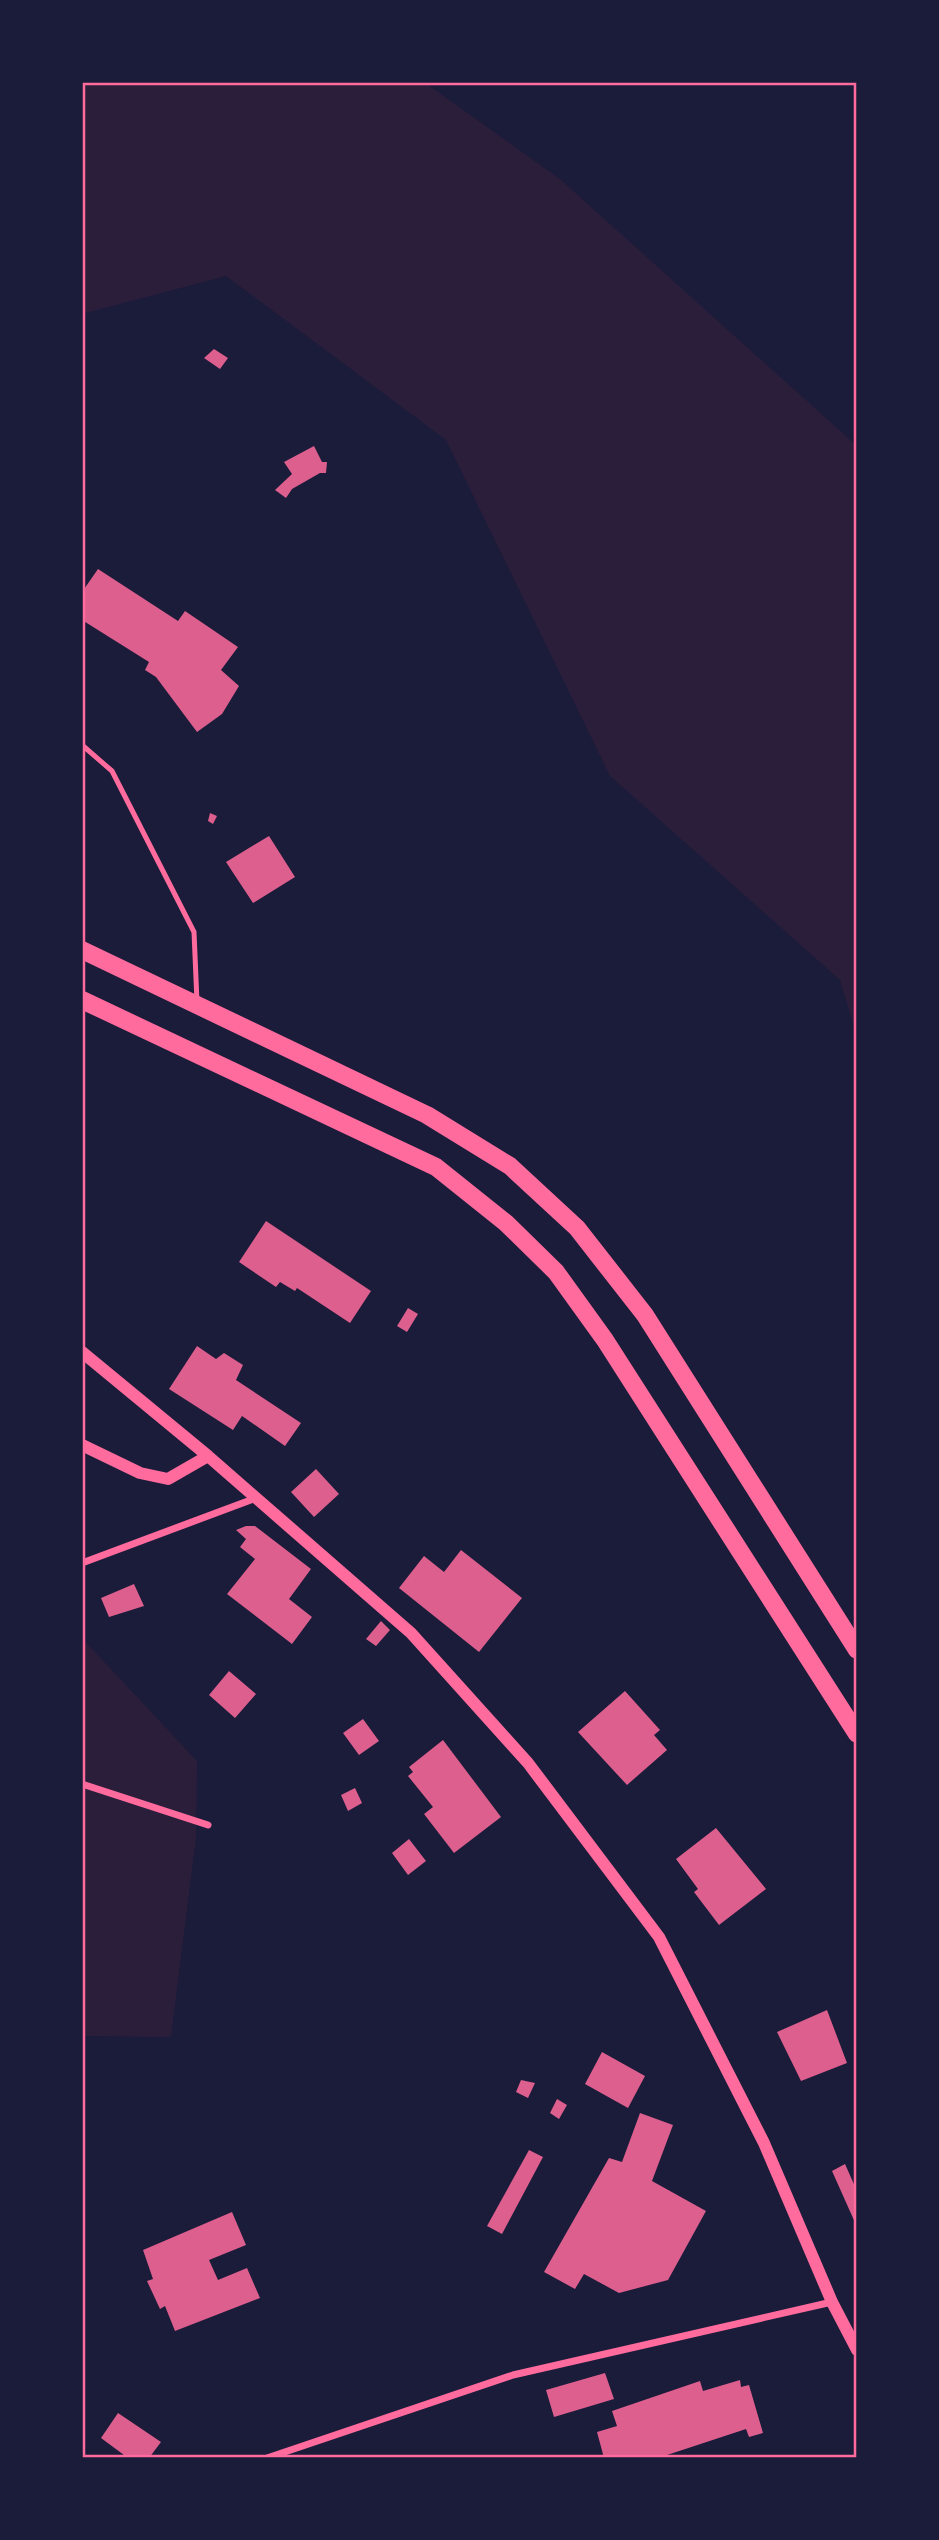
<svg xmlns="http://www.w3.org/2000/svg" width="939" height="2540" viewBox="0 0 939 2540" font-family="Cabin,sans-serif">
  <style>
    .green { fill: #2a1e3b }
    .building { fill: #dd5f8e }
    .lines { fill: none; stroke-linecap: round; stroke-linejoin: round }
    .service { stroke: #ff6b9d; stroke-width: 5 }
    .minor { stroke: #ff6b9d; stroke-width: 7 }
    .tertiary { stroke: #ff6b9d; stroke-width: 12 }
    .primary { stroke: #ff6b9d; stroke-width: 18 }
    .neatline { fill: none; stroke: #ff6b9d; stroke-width: 2.5 }
  </style>
  <rect width="100%" height="100%" fill="#1b1b3a"/>
  <path class="green" d="M82 82H424L560 179 857 446V1037L840 980 610 776 446 440 226 276 82 314Z
    M82 1638 197 1761 196 1838 171 2037 82 2036Z"/>
  <path class="building" d="M214 349 228 358 220 369 204 358Z
    M314 446 322 462H327L326 473H320L292 489 286 498 275 490 292 474 284 462Z
    M98 569 178 621 185 611 238 647 221 670 239 686 222 714 197 732 156 677 145 670 149 662 82 620V592Z
    M210 813 217 816 213 824 208 821Z
    M269 836 295 877 253 903 226 862Z
    M266 1221 371 1291 350 1323 297 1288 295 1291 280 1282 276 1287 239 1262Z
    M408 1308 418 1314 407 1332 397 1326Z
    M197 1346 216 1359 224 1353 243 1365 236 1380 301 1423 285 1446 242 1416 233 1430 169 1389Z
    M316 1469 339 1494 314 1517 291 1492Z
    M246 1526H255L311 1569 289 1599 312 1617 292 1644 227 1594 255 1559 240 1547 246 1539 236 1530Z
    M461 1550 522 1598 479 1652 399 1588 424 1556 444 1572Z
    M134 1584 144 1606 109 1617 101 1598Z
    M381 1621 390 1630 376 1646 366 1639Z
    M229 1671 256 1694 235 1718 209 1695Z
    M625 1691 660 1730 654 1735 667 1750 627 1785 578 1732Z
    M363 1719 379 1741 359 1755 343 1733Z
    M443 1740 501 1817 454 1853 424 1814 433 1807 408 1776 413 1772 409 1767Z
    M355 1788 362 1803 348 1811 341 1795Z
    M716 1828 766 1889 719 1925 694 1892 698 1889 676 1859Z
    M409 1839 426 1861 408 1875 392 1853Z
    M827 2010 847 2063 801 2081 777 2032Z
    M602 2052 645 2076 628 2108 585 2084Z
    M521 2080 535 2083 528 2098 516 2092Z
    M557 2099 567 2105 559 2119 550 2113Z
    M640 2113 673 2125 652 2181 706 2211 668 2280 619 2293 584 2274 575 2289 544 2272 609 2158 622 2162Z
    M529 2150 543 2157 502 2234 487 2226Z
    M845 2164 857 2191V2227L832 2171Z
    M232 2212 246 2245 209 2260 218 2280 247 2268 260 2298 175 2331 165 2306 160 2309 147 2281 153 2279 143 2250Z
    M605 2373 614 2399 554 2417 546 2390Z
    M740 2380 741 2387 749 2385 763 2433 749 2437 746 2429 658 2458H604L597 2432 617 2426 612 2411 700 2381 703 2391Z
    M118 2413 161 2442 149 2458H128L101 2438Z"/>
  <g class="lines">
    <path class="service" d="M82 745 112 771 194 932 197 1002"/>
    <path class="minor" d="M82 1563 256 1498
      M82 1784 208 1825
      M267 2458 513 2375 832 2302"/>
    <path class="tertiary" d="M82 1352 208 1456 411 1633 528 1763 659 1937 764 2143 832 2302 857 2350
      M82 1445 140 1473 168 1479 208 1456"/>
    <path class="primary" d="M82 950 427 1115 510 1166 577 1228 645 1315 857 1650
      M82 1000 436 1167 506 1223 556 1272 605 1340 857 1734"/>
  </g>
  <rect width="939" height="2540" fill="none" stroke="#1b1b3a" stroke-width="168"/>
  <rect x="84" y="84" width="771" height="2372" class="neatline"/>
</svg>
